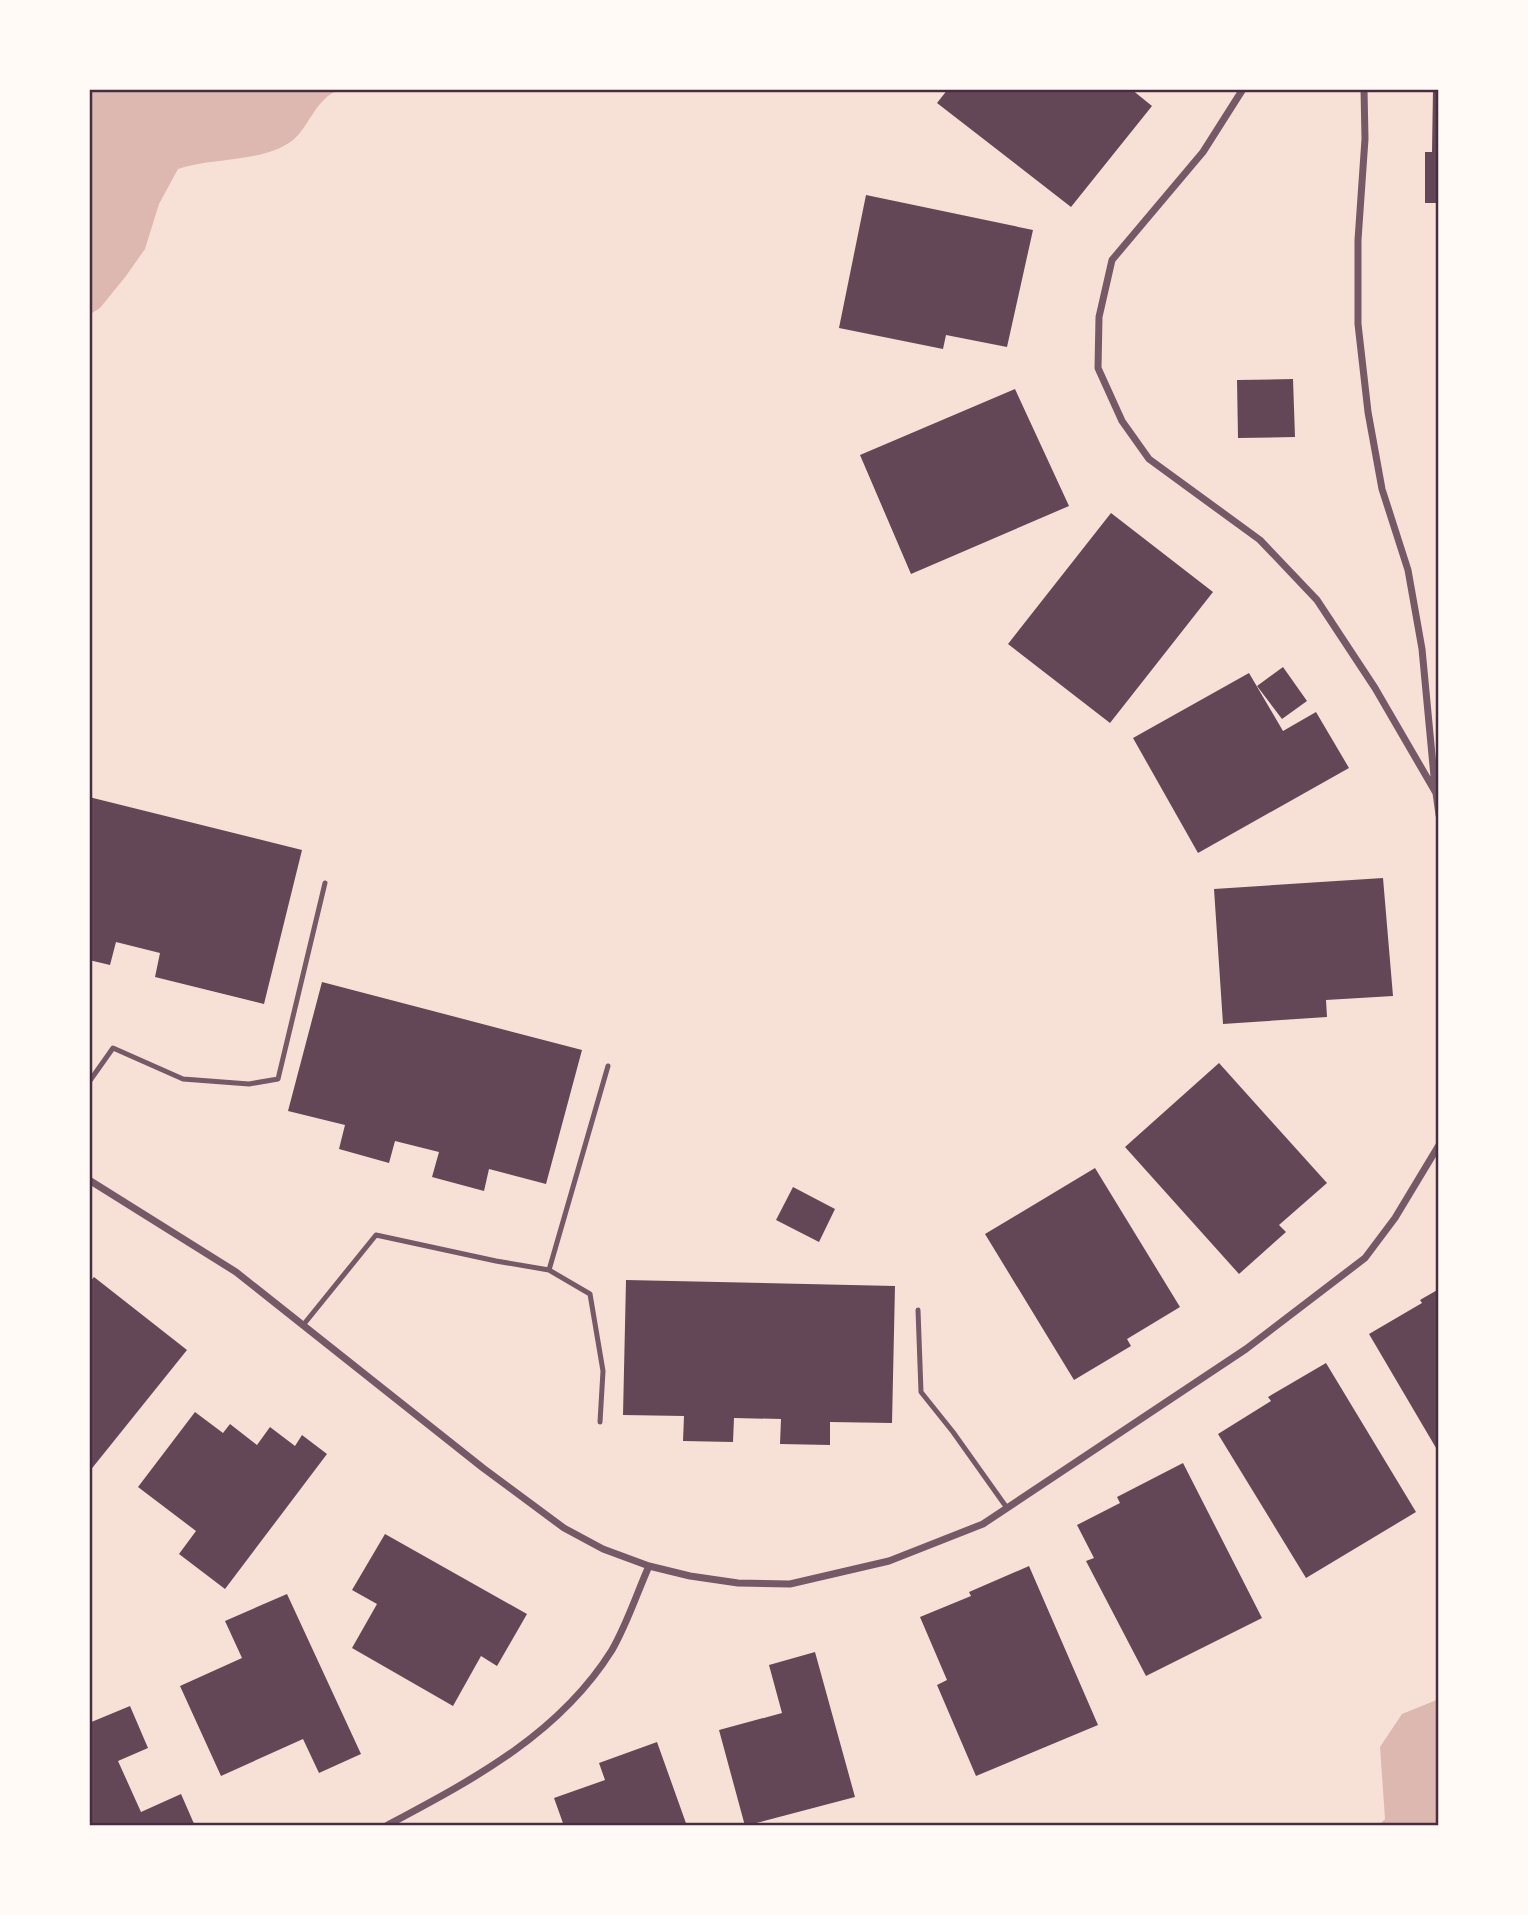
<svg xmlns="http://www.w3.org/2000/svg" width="1528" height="1915" viewBox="0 0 1528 1915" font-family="Quicksand,sans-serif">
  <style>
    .water { fill: #dcb8b0 }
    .building { fill: #644757 }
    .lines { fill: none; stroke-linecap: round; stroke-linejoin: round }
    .service { stroke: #755966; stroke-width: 5 }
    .minor { stroke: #755966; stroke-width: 7 }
    .neatline { fill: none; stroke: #4a2c40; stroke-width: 2.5 }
  </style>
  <rect width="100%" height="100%" fill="#f7e1d7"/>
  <path class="water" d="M89 89H340C314 100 310 126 293 140 264 163 211 157 178 169L159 204 145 249 126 276 100 308 89 315Z
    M1439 1699V1826H1378L1385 1819 1380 1747 1402 1714Z"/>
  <path class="building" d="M948 89H1131L1152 106 1071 207 937 103Z
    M1433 89H1439V203H1425V152H1432Z
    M866 195 1033 230 1007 347 946 335 943 349 839 328Z
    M1293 379 1295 437 1238 438 1237 380Z
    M1015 389 1069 506 911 574 860 455Z
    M1111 513 1213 592 1110 723 1008 644Z
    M1283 667 1307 701 1282 719 1257 686Z
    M1249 673 1283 731 1316 712 1349 768 1198 853 1133 738Z
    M89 797 302 850 264 1004 155 977 160 953 116 942 110 965 89 960Z
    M1383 878 1393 996 1326 1000 1327 1017 1223 1024 1214 889Z
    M322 982 582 1050 546 1184 489 1169 484 1191 432 1177 439 1152 395 1141 389 1163 339 1149 345 1125 288 1111Z
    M1219 1063 1327 1183 1279 1225 1286 1232 1239 1274 1125 1147Z
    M1095 1168 1180 1307 1127 1339 1131 1346 1074 1380 985 1234Z
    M793 1187 835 1209 819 1242 776 1220Z
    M94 1277 187 1350 89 1472V1283Z
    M626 1280 895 1286 892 1423 830 1422V1445L780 1444 781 1419 734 1418 733 1442 683 1441 684 1416 623 1415Z
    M1439 1289V1453L1369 1334 1422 1303 1420 1300Z
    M1326 1363 1416 1512 1306 1578 1218 1434 1271 1401 1268 1397Z
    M195 1412 223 1433 230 1424 257 1445 270 1427 295 1446 302 1435 327 1454 225 1589 179 1554 196 1531 138 1487Z
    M1183 1463 1262 1618 1146 1676 1086 1561 1094 1558 1077 1525 1120 1503 1117 1497Z
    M385 1534 527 1614 497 1666 481 1656 453 1706 352 1648 377 1604 352 1590Z
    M1029 1566 1098 1725 976 1776 937 1685 947 1680 920 1617 971 1596 969 1592Z
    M287 1594 361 1754 319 1773 303 1739 221 1776 180 1686 242 1658 225 1621Z
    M815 1652 855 1797 745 1826 719 1730 782 1713 769 1665Z
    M130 1706 148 1748 118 1761 141 1812 181 1794 195 1826H89V1723Z
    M657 1742 687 1826H564L554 1798 605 1780 599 1763Z"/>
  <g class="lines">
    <path class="service" d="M89 1082 113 1048 183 1079 249 1084 278 1079 325 883
      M549 1270 590 1294 603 1371 600 1422
      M918 1310 921 1392 953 1432 1007 1508
      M304 1324 376 1235 496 1261 549 1270 608 1066"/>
    <path class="minor" d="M1243 89 1203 152 1112 260 1099 317 1098 368 1122 421 1149 459 1260 540 1317 600 1375 688 1436 793 1439 815
      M1364 89 1365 139 1358 240V324L1368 412 1382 489 1408 570 1422 649 1435 787
      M89 1180 236 1272 483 1468 564 1528 603 1549 649 1566 690 1576 738 1583 790 1584 889 1561 983 1524 1246 1349 1365 1258 1395 1218 1439 1145
      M386 1826C472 1780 559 1735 612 1650 627 1624 637 1593 649 1566"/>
  </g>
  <rect width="1528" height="1915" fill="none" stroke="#fffaf5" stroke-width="182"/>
  <rect x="91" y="91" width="1346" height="1733" class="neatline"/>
</svg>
